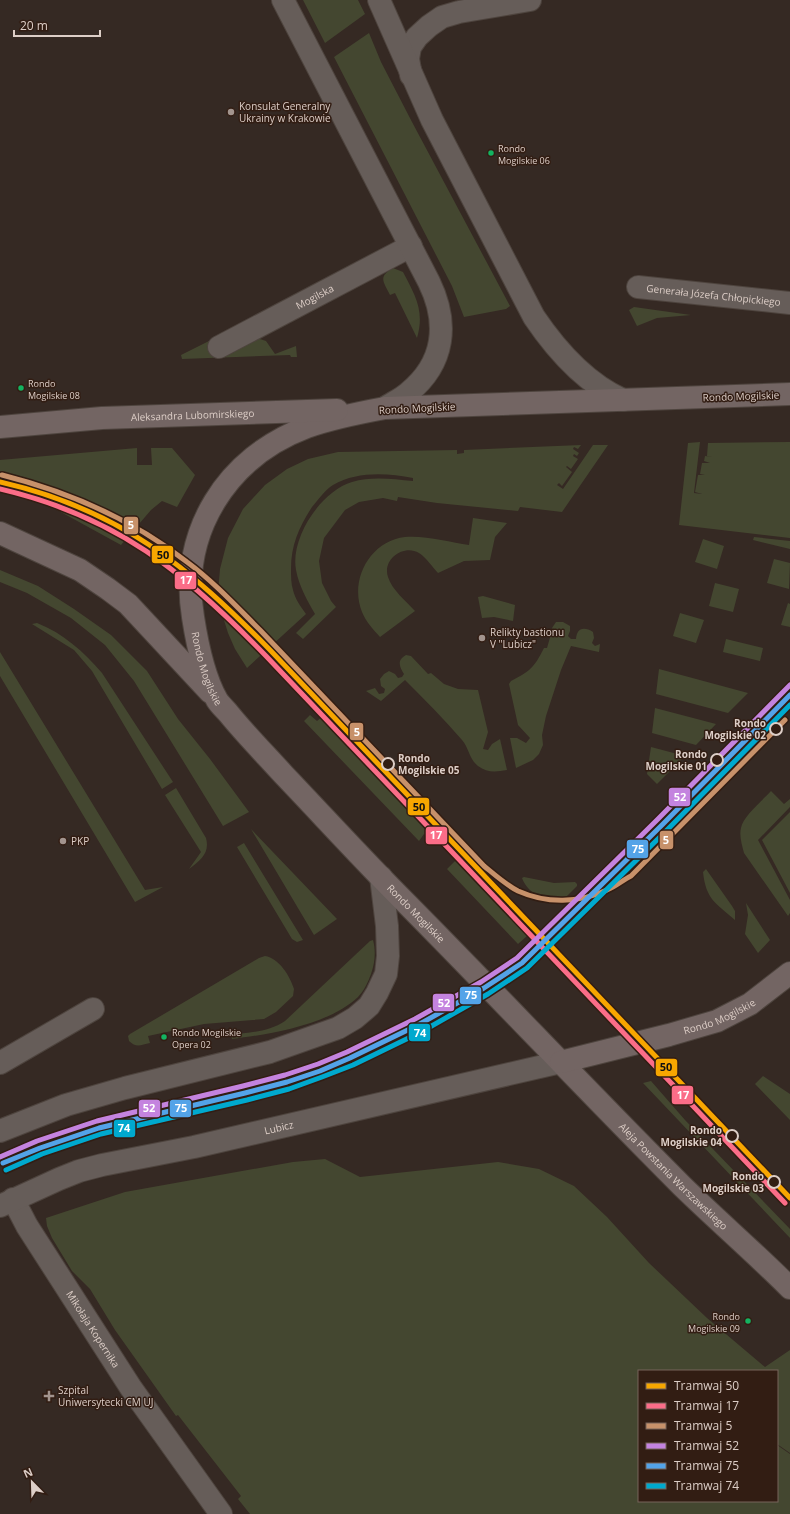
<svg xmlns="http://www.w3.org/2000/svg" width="790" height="1514" viewBox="0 0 790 1514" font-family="'Open Sans',sans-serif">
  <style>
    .green { fill: #444730 }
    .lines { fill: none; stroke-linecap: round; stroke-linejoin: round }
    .minor-casing { stroke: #4e443e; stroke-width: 24 }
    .tertiary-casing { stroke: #4e443e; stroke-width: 24 }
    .primary-casing { stroke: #4e443e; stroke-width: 24 }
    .minor { stroke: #665d59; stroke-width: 22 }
    .tertiary { stroke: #665d59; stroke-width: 22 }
    .primary { stroke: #736563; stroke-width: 22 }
    .tram-1-casing { stroke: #321d13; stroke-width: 8 }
    .tram-2-casing { stroke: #321d13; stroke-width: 8 }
    .tram-3-casing { stroke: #321d13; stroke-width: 8 }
    .tram-4-casing { stroke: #321d13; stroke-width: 8 }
    .tram-5-casing { stroke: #321d13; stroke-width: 8 }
    .tram-6-casing { stroke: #321d13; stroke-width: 8 }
    .tram-1 { stroke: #f7a600; stroke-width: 5 }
    .tram-2 { stroke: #fb6d88; stroke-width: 5 }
    .tram-3 { stroke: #c7916a; stroke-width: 5 }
    .tram-4 { stroke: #c483df; stroke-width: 5 }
    .tram-5 { stroke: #53a3e8; stroke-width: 5 }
    .tram-6 { stroke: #00a9ce; stroke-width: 5 }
    .poi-dot { fill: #a2948e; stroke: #321d13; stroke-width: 1.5 }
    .bus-dot { fill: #13b361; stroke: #321d13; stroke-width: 1.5 }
    .stop-dot { fill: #321d13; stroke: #ddcec7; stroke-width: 2 }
    .labels { text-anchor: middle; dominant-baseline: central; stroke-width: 3; stroke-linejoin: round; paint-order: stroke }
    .bus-label { font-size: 9px; fill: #ddcec7; stroke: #321d13; text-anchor: start }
    .poi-label { font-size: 10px; fill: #ddcec7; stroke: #321d13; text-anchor: start }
    .street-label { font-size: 10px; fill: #ddcec7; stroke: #321d13 }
    .stop-label { font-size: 10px; font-weight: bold; fill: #ddcec7; stroke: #321d13; text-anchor: end }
    .line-badge { stroke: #321d13; stroke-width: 1.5 }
    .badge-label { font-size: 11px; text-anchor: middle; font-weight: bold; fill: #fff }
    .pale-badge-label { font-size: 11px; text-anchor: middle; font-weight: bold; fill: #111 }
  </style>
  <rect width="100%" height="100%" fill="#352923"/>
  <path class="green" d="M303 0H358L365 14 325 43Z
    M369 33 381 62 412 122 510 306 506 309 464 317 452 286 334 57Z
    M393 268 403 272C415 295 425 311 417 338L395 293 390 295C383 281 378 277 393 268Z
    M634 307 691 315 657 318 637 326 629 310Z
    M257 338 266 341 275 354 296 346 297 357H291L290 355 182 359 181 355 211 340Z
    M700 442 694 493 702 494 695 492 698 475H705L700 474 702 463H710L704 461 705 456 713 457 707 456 708 443 790 442V538L679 525 688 443Z
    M581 445 578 449 574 447 573 449 579 453 577 456 574 454 573 456 578 459 571 469 567 466 566 467 572 472 562 486 559 483 557 485 563 489 593 445H608L562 512 520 507 518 511 437 503 398 497 397 501 383 498 359 502 345 510 324 538 319 561 322 583 331 601 336 607 303 639 296 633 315 614C307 600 299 586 296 570 290 538 321 491 352 482 372 476 392 479 413 481V478C387 473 357 471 333 485 325 490 318 500 312 507 299 527 291 545 291 569 291 576 291 584 293 590 295 599 301 607 306 614L247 668 235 649 228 633 223 617 218 593 220 569 228 538 243 509 265 485 287 469 308 459 338 452 457 450V454L464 453V450Z
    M137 448V465H152L151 448H172L195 475 177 507 162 501 151 510 121 545 59 511 0 488V460Z
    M473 518 507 523 495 537 490 560 464 561 438 573C432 567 427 558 419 553 404 544 382 559 388 577 392 590 406 601 415 611L380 637C373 629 366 622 362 612 349 580 370 541 405 537 424 535 450 542 469 545Z
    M754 537 790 541V549L753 540Z
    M703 539 724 546 717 569 695 562Z
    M774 559 790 563 789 589 767 583Z
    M0 570 38 586 74 609 111 635 147 671 178 719 210 759 249 812 223 826 134 681 105 645 71 618 27 593 0 582Z
    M715 583 739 589 733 612 709 606Z
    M483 596 515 605 513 621 494 617 482 618 478 597Z
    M788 603 790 604V627L781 625Z
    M680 613 704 620 696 643 673 636Z
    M556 622H563L570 626V631L568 636 571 639H576C577 627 585 627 593 632L594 638 592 643 595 646 600 644 599 652 571 646 561 670 546 716 542 735 543 745 539 754 533 760 516 768 510 738H517L526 743 530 738 518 725 509 684 511 681C530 671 534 668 544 648H547L551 634H552V628Z
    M37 623C63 633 84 652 102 673L173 782 162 789 92 671 74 650 32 624Z
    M726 639 763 648 760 661 723 652Z
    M0 652 145 890 163 887 135 902 0 676Z
    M406 655 411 656 428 674 431 673 444 684 458 689 478 690 488 732 483 749 488 750 492 744 500 739 507 770C496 772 487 773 478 766 469 759 469 748 462 740 444 719 424 699 405 680L381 701 366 691 375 688 379 694 384 693 385 689 381 686 380 679 384 674 389 671 395 674 398 678 402 677 404 674C399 666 397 660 406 655Z
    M659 669 748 693 728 713 656 694Z
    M655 708 716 724 696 745 652 733Z
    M310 715 317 721 323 716 437 836 432 841 424 834 419 841 304 721Z
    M651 747 685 756 657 784 647 774Z
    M176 788 206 838C210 853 201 860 189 869L201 852 165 795Z
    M771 791 784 804 790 799V807L758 840 790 900V913L788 916 744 853C742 845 739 836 741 828 743 816 763 800 771 791Z
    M790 812V893L762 840Z
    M251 829 337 919 314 935Z
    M244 843 303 940 297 942 292 939 237 847Z
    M456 860 527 936 518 944 447 869Z
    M706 869 732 906 735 911V920C716 903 706 900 703 872Z
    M524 877 554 883 575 882 577 884V886L564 899C547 904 528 894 522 878Z
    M746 903 770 940 758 953 745 934 748 915Z
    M373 940C376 951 375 963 371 974 368 982 364 991 358 997 328 1025 271 1034 232 1039L231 1035C250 1032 269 1032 285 1021L370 941Z
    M265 956C279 958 290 976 294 989L293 996 276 1012 264 1019 204 1024 148 1036 150 1043C141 1045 136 1048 129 1041L128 1036 130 1034 259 958Z
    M763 1076 790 1094V1120L755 1084Z
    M651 1081 685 1120 790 1229V1238L643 1083Z
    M325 1159 360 1177 498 1162 539 1169 574 1186 607 1217 649 1263 707 1318 765 1367 790 1350V1453L777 1444V1371H639V1501H777V1445L790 1454V1514H250L238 1499 241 1496 178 1415 176 1416 115 1330 90 1289 72 1271 52 1238 47 1226 46 1218 125 1192 293 1162Z"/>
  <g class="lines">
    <g class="minor-casing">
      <g id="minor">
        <path d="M411 75 408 59 410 47 417 37 429 26 442 17 459 12 530 0"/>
        <path id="s1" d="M638 287 790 303"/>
        <path id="s2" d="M219 347 411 246"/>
        <path d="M0 1063 93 1009"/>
        <path id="s3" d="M13 1199 27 1226 131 1388 221 1514"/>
      </g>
    </g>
    <g class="tertiary-casing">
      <g id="tertiary">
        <path d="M283 0 429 282C449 323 445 363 408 393 401 399 392 403 385 408"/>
        <path d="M379 0 432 120 534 317C557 351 585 383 623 400"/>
        <path d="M0 1131 66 1105 125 1088 270 1052 338 1028 355 1018 369 1006 377 993 386 974 388 956 387 926 381 877"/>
        <path id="s4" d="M0 1206 59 1179 79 1171 102 1165 194 1147 561 1062"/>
      </g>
    </g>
    <g class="primary-casing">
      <g id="primary">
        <path id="s5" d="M790 394 385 408C358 413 332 418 307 427 227 457 179 532 193 617 197 643 204 677 217 700 220 705 225 709 229 714 246 735 265 754 283 774 324 817 364 861 406 903 499 997 589 1093 682 1186 718 1221 755 1253 790 1288"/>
        <path id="s6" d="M0 427 102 418 337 410"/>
        <path d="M0 533 80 570 108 589 128 604 210 692"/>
        <path id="s7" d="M561 1062 669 1035 717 1021 750 1004 790 973"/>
      </g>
    </g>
    <use href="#minor" class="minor"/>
    <use href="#tertiary" class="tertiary"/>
    <use href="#primary" class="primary"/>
    <g class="tram-1-casing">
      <path id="tram-1" d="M0 482C119 509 188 566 271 651L790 1198"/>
    </g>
    <g class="tram-2-casing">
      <path id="tram-2" d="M0 489C116 516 185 572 266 656L785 1203"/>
    </g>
    <g class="tram-3-casing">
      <path id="tram-3" d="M2 475C69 492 132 519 187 562 214 582 237 607 260 630L484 866C495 875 506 885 518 891 547 904 579 903 607 890 615 887 623 880 631 876L785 720"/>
    </g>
    <g class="tram-4-casing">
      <path id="tram-4" d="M0 1157 37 1141 97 1121 243 1086 285 1075 318 1064 347 1052 415 1019 481 982 517 958 658 819 790 685"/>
    </g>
    <g class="tram-5-casing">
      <path id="tram-5" d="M3 1163 40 1148 99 1128 245 1093 287 1082 320 1071 350 1058 418 1025 484 988 522 963 663 824 790 695"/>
    </g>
    <g class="tram-6-casing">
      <path id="tram-6" d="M6 1170 42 1154 101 1134 247 1100 289 1089 322 1077 353 1065 421 1032 488 994 527 968 668 829 790 705"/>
    </g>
    <use href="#tram-1" class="tram-1"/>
    <use href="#tram-2" class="tram-2"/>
    <use href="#tram-3" class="tram-3"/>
    <use href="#tram-4" class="tram-4"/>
    <use href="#tram-5" class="tram-5"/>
    <use href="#tram-6" class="tram-6"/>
  </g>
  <g class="poi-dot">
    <circle cx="231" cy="112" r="4"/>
    <circle cx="482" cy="638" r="4"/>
    <circle cx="63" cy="841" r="4"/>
    <path d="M47 1390h4v4h4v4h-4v4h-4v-4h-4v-4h4z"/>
  </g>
  <g class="bus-dot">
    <circle cx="491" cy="153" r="3.5"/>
    <circle cx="21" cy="388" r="3.5"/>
    <circle cx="164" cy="1037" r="3.5"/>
    <circle cx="748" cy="1321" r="3.5"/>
  </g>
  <g class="stop-dot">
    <circle cx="776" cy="729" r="6"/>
    <circle cx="717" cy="760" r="6"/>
    <circle cx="388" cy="764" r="6"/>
    <circle cx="732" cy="1136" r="6"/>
    <circle cx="774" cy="1182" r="6"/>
  </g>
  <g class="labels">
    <g class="bus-label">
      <text x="498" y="148">Rondo<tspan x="498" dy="12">Mogilskie 06</tspan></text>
      <text x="28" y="383">Rondo<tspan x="28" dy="12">Mogilskie 08</tspan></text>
      <text x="172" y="1032">Rondo Mogilskie<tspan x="172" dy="12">Opera 02</tspan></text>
      <text x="740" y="1316" text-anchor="end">Rondo<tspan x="740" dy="12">Mogilskie 09</tspan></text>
    </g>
    <g class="poi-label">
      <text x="239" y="106">Konsulat Generalny<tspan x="239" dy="12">Ukrainy w Krakowie</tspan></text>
      <text x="490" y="632">Relikty bastionu<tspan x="490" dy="12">V "Lubicz"</tspan></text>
      <text x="71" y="841">PKP</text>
      <text x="58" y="1390">Szpital<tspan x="58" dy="12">Uniwersytecki CM UJ</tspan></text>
    </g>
    <g class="street-label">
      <text stroke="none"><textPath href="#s1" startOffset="76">Generała Józefa Chłopickiego</textPath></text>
      <text stroke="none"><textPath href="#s2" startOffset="108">Mogilska</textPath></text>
      <text transform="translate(741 396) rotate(-2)">Rondo Mogilskie</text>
      <text transform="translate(417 408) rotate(-3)">Rondo Mogilskie</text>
      <text stroke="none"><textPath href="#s6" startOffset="193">Aleksandra Lubomirskiego</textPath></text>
      <text stroke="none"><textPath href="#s5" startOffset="780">Rondo Mogilskie</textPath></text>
      <text stroke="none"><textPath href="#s5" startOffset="1105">Rondo Mogilskie</textPath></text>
      <text stroke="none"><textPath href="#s7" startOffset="165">Rondo Mogilskie</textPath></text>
      <text stroke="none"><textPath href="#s4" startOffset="291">Lubicz</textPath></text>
      <text stroke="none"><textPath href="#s5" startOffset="1473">Aleja Powstania Warszawskiego</textPath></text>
      <text stroke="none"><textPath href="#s3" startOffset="153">Mikołaja Kopernika</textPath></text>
    </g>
    <g class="stop-label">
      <text x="766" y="723">Rondo<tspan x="766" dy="12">Mogilskie 02</tspan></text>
      <text x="707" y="754">Rondo<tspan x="707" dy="12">Mogilskie 01</tspan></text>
      <text x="398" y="758" text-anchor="start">Rondo<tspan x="398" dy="12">Mogilskie 05</tspan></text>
      <text x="722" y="1130">Rondo<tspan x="722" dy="12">Mogilskie 04</tspan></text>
      <text x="764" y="1176">Rondo<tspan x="764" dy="12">Mogilskie 03</tspan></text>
    </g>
  </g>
  <g class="line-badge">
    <rect x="123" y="516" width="16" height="19" rx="4" fill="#c7916a"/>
    <rect x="151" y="545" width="23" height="19" rx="4" fill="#f7a600"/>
    <rect x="174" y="571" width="23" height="19" rx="4" fill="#fb6d88"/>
    <rect x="349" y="722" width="15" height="19" rx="4" fill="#c7916a"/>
    <rect x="668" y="787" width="23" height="20" rx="4" fill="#c483df"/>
    <rect x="407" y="797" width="23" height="19" rx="4" fill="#f7a600"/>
    <rect x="425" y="826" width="23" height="19" rx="4" fill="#fb6d88"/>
    <rect x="659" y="830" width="15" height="20" rx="4" fill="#c7916a"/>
    <rect x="626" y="839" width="23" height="20" rx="4" fill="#53a3e8"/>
    <rect x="459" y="986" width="23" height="19" rx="4" fill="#53a3e8"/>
    <rect x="432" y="993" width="23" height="19" rx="4" fill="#c483df"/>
    <rect x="408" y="1023" width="23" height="19" rx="4" fill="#00a9ce"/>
    <rect x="655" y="1058" width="23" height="19" rx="4" fill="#f7a600"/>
    <rect x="671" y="1085" width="23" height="20" rx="4" fill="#fb6d88"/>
    <rect x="169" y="1099" width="23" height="19" rx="4" fill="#53a3e8"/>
    <rect x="138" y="1099" width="23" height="19" rx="4" fill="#c483df"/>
    <rect x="113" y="1119" width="23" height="19" rx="4" fill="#00a9ce"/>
  </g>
  <g class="badge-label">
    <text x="131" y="529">5</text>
    <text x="186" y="584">17</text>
    <text x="357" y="736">5</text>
    <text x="680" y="801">52</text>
    <text x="436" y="839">17</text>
    <text x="666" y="844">5</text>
    <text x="638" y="853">75</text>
    <text x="471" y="999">75</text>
    <text x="444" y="1007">52</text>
    <text x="420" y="1037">74</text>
    <text x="683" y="1099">17</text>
    <text x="181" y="1112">75</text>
    <text x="149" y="1112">52</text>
    <text x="124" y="1132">74</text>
  </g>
  <g class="pale-badge-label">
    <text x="163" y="559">50</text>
    <text x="419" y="811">50</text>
    <text x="666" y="1071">50</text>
  </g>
  <rect x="638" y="1370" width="140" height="132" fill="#321d13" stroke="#76645b"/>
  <rect x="646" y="1383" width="20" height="6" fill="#f7a600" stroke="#76645b"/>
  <text x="674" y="1390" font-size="12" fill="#ddcec7">Tramwaj 50</text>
  <rect x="646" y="1403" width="20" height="6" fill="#fb6d88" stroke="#76645b"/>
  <text x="674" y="1410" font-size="12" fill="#ddcec7">Tramwaj 17</text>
  <rect x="646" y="1423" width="20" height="6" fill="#c7916a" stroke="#76645b"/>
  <text x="674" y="1430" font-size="12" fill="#ddcec7">Tramwaj 5</text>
  <rect x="646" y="1443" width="20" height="6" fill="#c483df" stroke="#76645b"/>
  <text x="674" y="1450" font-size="12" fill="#ddcec7">Tramwaj 52</text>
  <rect x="646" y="1463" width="20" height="6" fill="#53a3e8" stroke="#76645b"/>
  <text x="674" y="1470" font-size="12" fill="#ddcec7">Tramwaj 75</text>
  <rect x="646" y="1483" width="20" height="6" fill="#00a9ce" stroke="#76645b"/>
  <text x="674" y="1490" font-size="12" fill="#ddcec7">Tramwaj 74</text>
  <g transform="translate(32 1482) rotate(337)" stroke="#321d13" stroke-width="3" paint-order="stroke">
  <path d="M0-3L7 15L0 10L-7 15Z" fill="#ddcec7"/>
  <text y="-6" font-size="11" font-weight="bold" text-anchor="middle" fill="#ddcec7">N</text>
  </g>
  <path d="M14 30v6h86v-6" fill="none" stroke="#ddcec7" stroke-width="2"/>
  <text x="20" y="30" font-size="12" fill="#ddcec7" stroke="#321d13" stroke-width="3" paint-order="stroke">20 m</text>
</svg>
